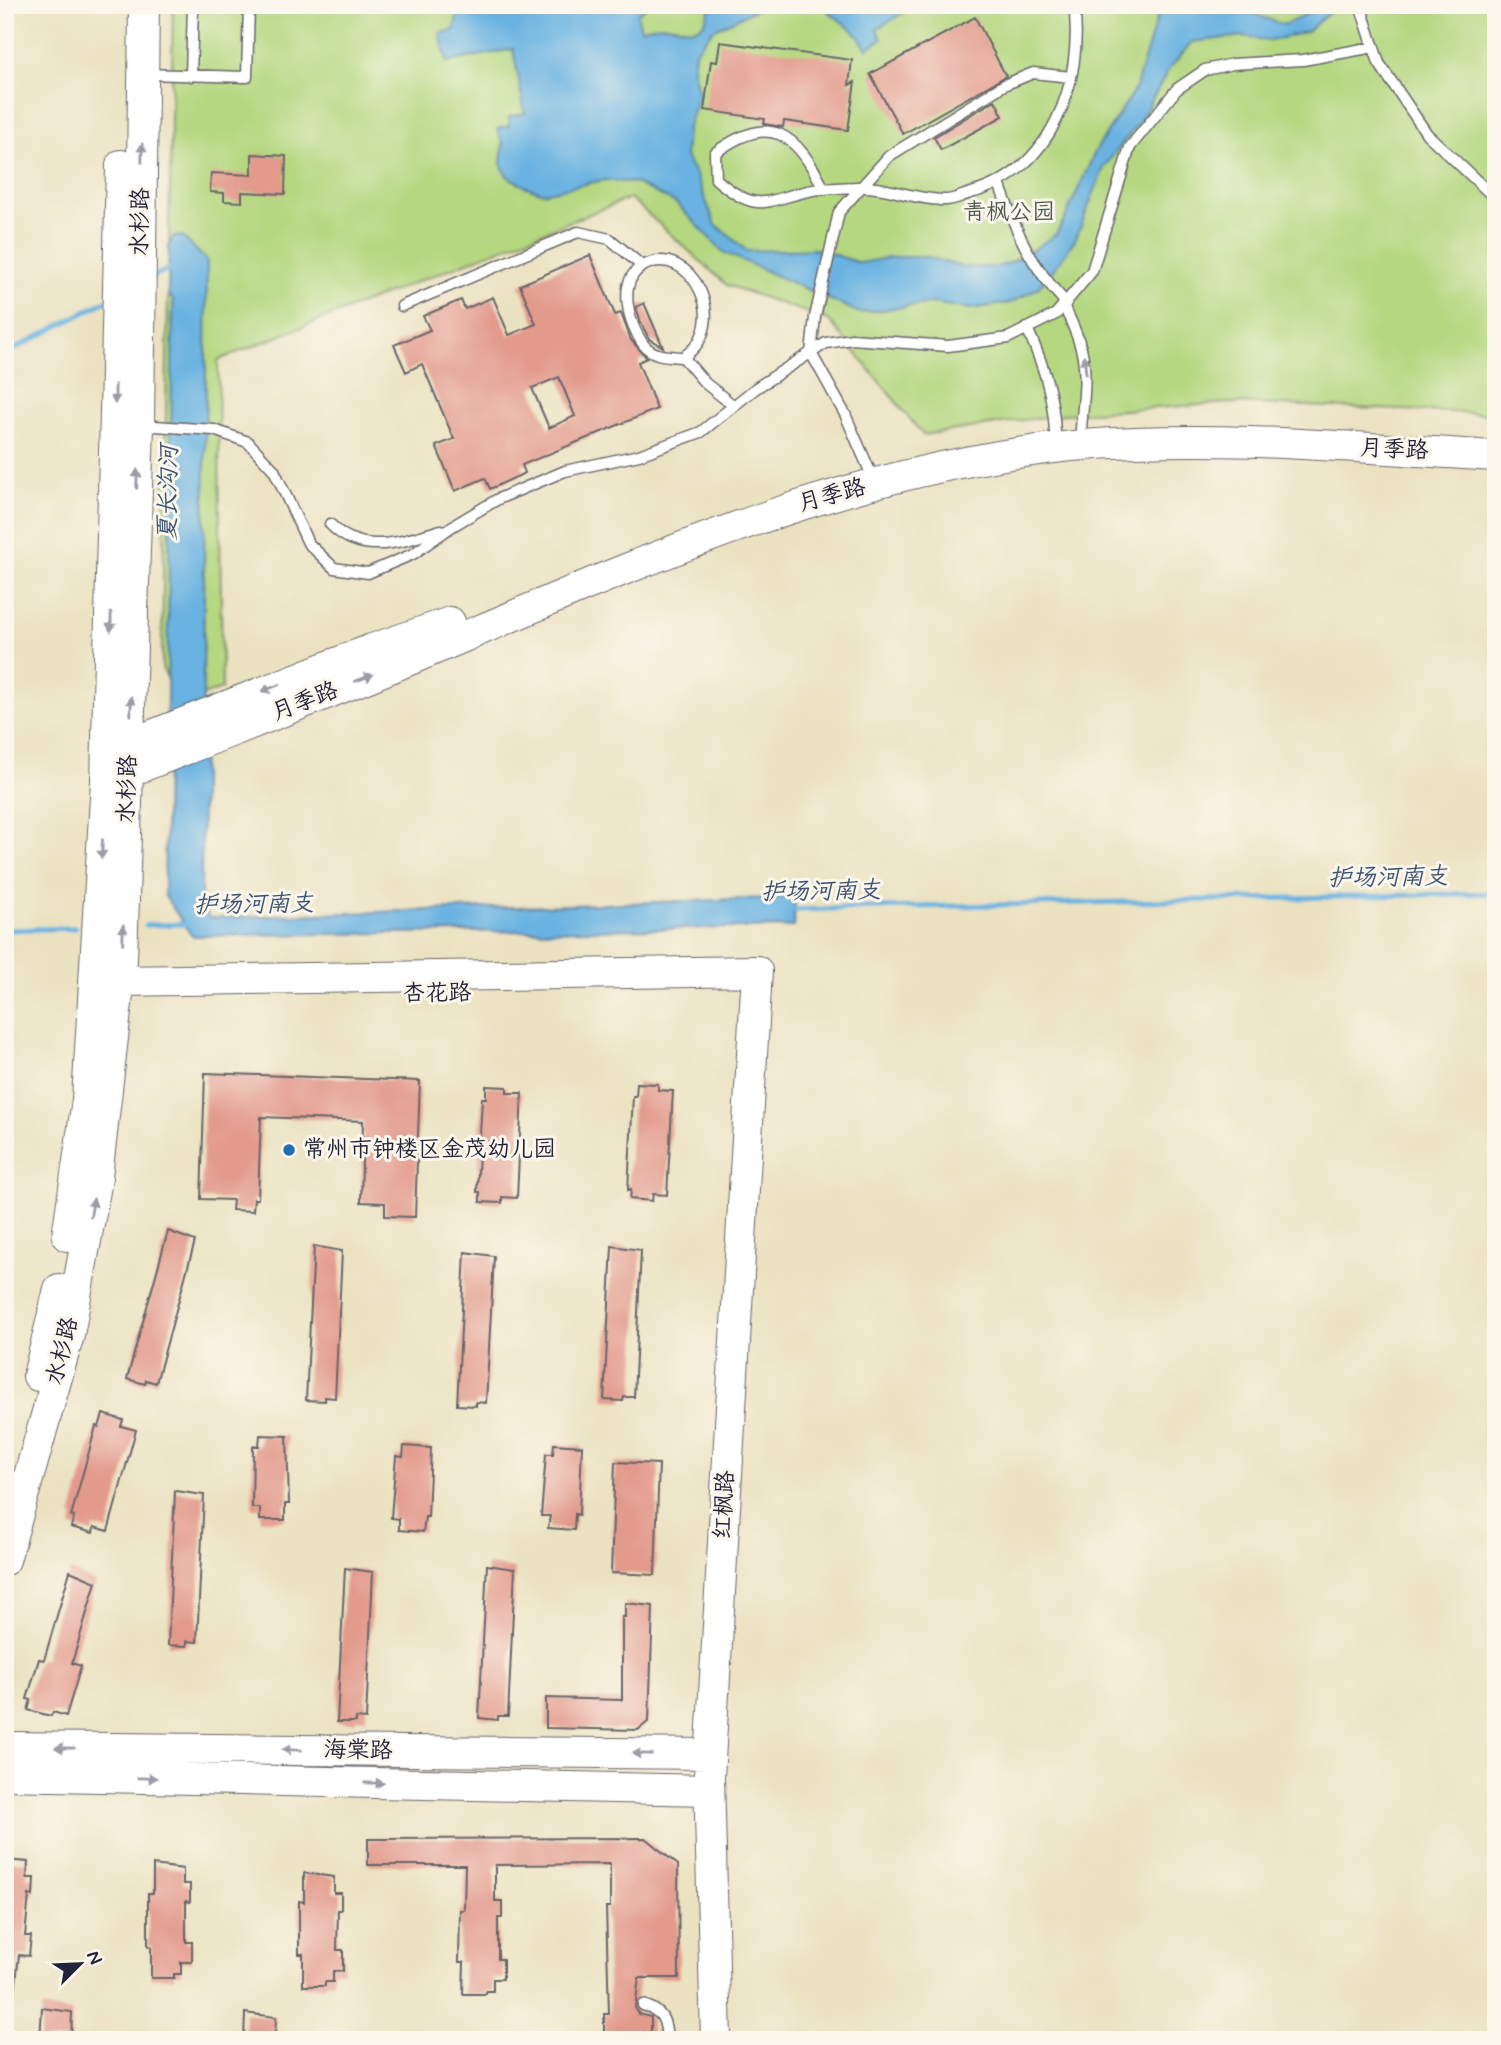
<svg xmlns="http://www.w3.org/2000/svg" width="1501" height="2045" viewBox="0 0 1501 2045" font-family="Mynerve,'LXGW WenKai TC',sans-serif">
  <style>
    .green { fill: #b4d77f; stroke: #6b7c5d; stroke-width: 2 }
    .water { fill: #69b2e1; stroke: #466a8e; stroke-width: 2 }
    .lines { fill: none; stroke-linecap: round; stroke-linejoin: round }
    .stream { stroke: #69b2e1; stroke-width: 5 }
    .building { fill: #e29a8b; fill-rule: evenodd }
    .lane-casing { stroke: #68656a; stroke-width: 13 }
    .secondary-casing { stroke: #68656a; stroke-width: 32 }
    .lane { stroke: #fff; stroke-width: 10 }
    .secondary { stroke: #fff; stroke-width: 30 }
    .oneway { fill: #9c9ca7 }
    .poi-dot { fill: #1f6fb2; stroke: #fbf7ec; stroke-width: 2.5 }
    .labels { text-anchor: middle; dominant-baseline: central; stroke-width: 6; stroke-linejoin: round; paint-order: stroke }
    .park-label { font-size: 23px; fill: #4e584f; stroke: #fbf7ec }
    .street-label { font-size: 23px; fill: #22223b; stroke: #fbf7ec }
    .poi-label { font-size: 23px; fill: #22223b; stroke: #fbf7ec; text-anchor: start }
    .water-label { font-size: 24px; font-style: italic; fill: #3b5475; stroke: #fbf7ec }
  </style>
  <rect width="100%" height="100%" fill="#fbf7ec"/>
  <filter id="ink" filterUnits="userSpaceOnUse"><feTurbulence type="fractalNoise" baseFrequency=".0143" numOctaves="2"/><feDisplacementMap in="SourceGraphic" scale="14" xChannelSelector="R" yChannelSelector="G"/><feConvolveMatrix kernelMatrix="1 2 1 2 8 2 1 2 1" color-interpolation-filters="sRGB"/></filter>
  <filter id="wash" filterUnits="userSpaceOnUse"><feTurbulence type="fractalNoise" baseFrequency=".00686" numOctaves="4" result="noise"/><feDisplacementMap in="SourceGraphic" scale="28" xChannelSelector="R" yChannelSelector="G"/><feGaussianBlur stdDeviation="1.57" result="paint"/><feColorMatrix in="noise" values="0 0 0 0 0 0 0 0 0 0 0 0 0 0 0 0 0 1.4 0 .05"/><feComposite in="paint" operator="in"/></filter>
  <g filter="url(#wash)">
    <rect width="100%" height="100%" fill="#ebe2c1"/>
    <path class="green" d="M173 5H1496V414L1230 403 1064 414 923 435 829 320 727 285 630 198 218 360 222 689 203 695 171 685 162 668V649Z"/>
    <path class="water" d="M453 5H649L637 14 641 29C648 27 656 25 663 25 685 24 704 43 710 5H765L713 30 695 52 693 70 699 94 687 129 685 156 696 175 715 224 747 251 818 249 859 263 894 257H928L962 267H998L1020 258 1056 234 1065 218 1096 150 1135 89 1161 5H1201L1204 8 1229 5 1284 25 1317 9 1318 5H1332L1333 9 1308 31 1271 41 1243 36 1192 42 1169 69 1140 121 1104 167 1076 238 1058 264 1038 288 1011 303 970 309 932 303 860 313 723 252 676 203 635 183 604 180 543 193 524 186 507 176 501 164 503 143 497 129 509 126V117L525 113 513 49 447 62 440 33 454 30 459 7Z
      M820 5H916L877 29 882 39 867 49 855 32Z
      M182 236 207 261 201 899 209 918 795 897 794 927 192 936 164 895 173 300 168 295 169 245 173 237Z"/>
    <g class="lines">
      <path class="stream" d="M152 277 175 266
        M5 354 106 301
        M789 910 1496 893
        M146 925 191 924
        M5 930 75 928"/>
    </g>
    <g id="blocks">
      <path class="building" d="M975 17 1006 76 903 134 870 74Z
        M720 42 852 60 849 85 855 82 848 130 784 121 783 127 764 124 765 119 704 110 711 61 717 62Z
        M995 100 1003 116 941 150 934 137Z
        M252 154 286 156 285 194 242 192V202L224 201V193L210 192 211 173 252 175Z
        M590 255 615 315 621 313 631 340 647 358 638 362 657 409 522 465 525 473 490 489 485 478 455 491 436 446 454 439 422 364 406 372 394 345 430 330 423 316 461 300 465 309 493 297 509 335 536 324 520 285ZM559 377 575 416 549 428 532 388Z
        M644 303 663 347 649 339 641 323 636 307Z
        M205 1073 420 1081 415 1217 385 1216V1203L361 1202 363 1121 261 1117 258 1199H254L253 1211 232 1210 233 1200 201 1199Z
        M637 1083 658 1084V1090L673 1091 667 1195 653 1194 652 1201 630 1199 631 1189 628 1190 633 1096H636Z
        M486 1086 507 1087V1093H522L517 1198 502 1197V1203L480 1202V1192H477L482 1098H486Z
        M168 1231 195 1241 156 1383 146 1380 145 1384 127 1379Z
        M314 1246 342 1251 335 1398 325 1397V1401L306 1400Z
        M612 1246 641 1250 634 1397H624L623 1401 604 1400Z
        M465 1252 494 1256 486 1403 476 1402V1406L457 1405Z
        M103 1414 123 1420 121 1426 136 1430 108 1531 94 1527 93 1533 71 1527 74 1517 71 1516 96 1426 99 1427Z
        M260 1435 287 1436 289 1504H285V1520H260V1508H252L253 1446H259Z
        M554 1444 582 1446 579 1515 575 1514 574 1530 548 1528 550 1516H541L546 1454H553Z
        M404 1446 431 1448 428 1517H425L423 1532 399 1530V1519L391 1518 396 1456 403 1457Z
        M615 1462 659 1464 655 1575 611 1573Z
        M175 1491 204 1495 197 1642 187 1641V1646L168 1645Z
        M487 1565 515 1569 508 1716H498V1720L479 1718Z
        M345 1568 373 1572 366 1719 356 1718V1722H337Z
        M70 1571 96 1582 72 1663 81 1666 66 1716 53 1712 51 1716 28 1710 31 1700 27 1699 39 1659 44 1660Z
        M625 1603 653 1606 649 1721 638 1730 546 1728V1698L622 1700V1617H625Z
        M645 1838 678 1865 679 1978H639L635 2007 638 2014 651 2017V2040H604V2014H609L606 1907H610V1864L495 1865V1901H502V1918H498V1959H503V1979H493V1991H486V1994H463L464 1962H459L460 1910H464L465 1865H368V1839Z
        M5 1860 28 1862 27 1878H34L33 1896 29 1895 25 1936H31L29 1956 19 1955 15 1992 5 1991Z
        M153 1865 183 1869V1884H190V1902L186 1901V1942H192V1962H181V1974H174V1978H151V1946H148V1893H153Z
        M304 1873 334 1877V1893H341V1910H338L337 1950H343V1971H333V1982H325V1986H303V1954H299V1901L304 1902Z
        M42 2008 72 2012 71 2040H40Z
        M245 2013 276 2017 275 2040H244Z"/>
    </g>
  </g>
  <g filter="url(#ink)">
    <use href="#blocks" fill-opacity="0" stroke="#68656a" stroke-width="2"/>
    <g class="lines">
      <g class="lane-casing">
        <path id="lane" d="M1360 5 1379 63 1427 134 1496 199
          M145 74 247 77 249 5
          M191 76 193 5
          M999 183C1017 234 1029 263 1066 303
          M824 189C797 134 771 111 715 153L716 179C760 217 766 199 813 190 827 188 842 188 856 187 886 185 916 201 946 200 954 200 963 195 971 193 1052 171 1084 82 1074 5
          M1063 305C1090 356 1086 373 1081 428
          M402 306 578 232 610 239 642 266
          M1027 328C1043 364 1053 393 1055 432
          M683 357C734 325 690 240 643 266 616 281 629 324 643 344 653 357 669 356 683 357L705 383 734 406
          M140 425 214 430 248 442 274 470 308 543 334 568 368 573 413 554 451 527 498 499 565 471 639 455 701 432 756 388 826 343 852 339 948 346 1008 338 1056 314 1092 271 1130 147 1177 89 1205 70 1233 64 1303 60 1374 47
          M869 469 845 414 811 353 815 317 839 212 889 156 1004 85 1033 73 1071 77
          M330 524C362 558 403 541 441 530
          M643 2005C663 2011 666 2020 667 2040"/>
      </g>
      <g class="secondary-casing">
        <path id="secondary" d="M114 750 372 649 450 622
          M114 778C203 742 294 708 383 671 609 577 836 467 1083 445 1220 434 1359 448 1496 456
          M119 981 757 971 709 1777 716 2040
          M67 1236 87 1100 106 781 121 165
          M38 1376 59 1289
          M5 1560 69 1335 96 1185 122 960 139 425 144 5
          M5 1747 710 1754
          M5 1775 709 1790"/>
      </g>
      <use href="#lane" class="lane"/>
      <use href="#secondary" class="secondary"/>
    </g>
    <defs><path id="oneway-solid" d="M-6-.8H1V-3.2L6.5 0L1 3.2V.8H-6Z" transform="scale(1.75)"/></defs>
    <g class="oneway">
      <use href="#oneway-solid" transform="translate(142 153) rotate(-89)"/>
      <use href="#oneway-solid" transform="translate(1085 365) rotate(-97)"/>
      <use href="#oneway-solid" transform="translate(115 394) rotate(91)"/>
      <use href="#oneway-solid" transform="translate(137 479) rotate(-88)"/>
      <use href="#oneway-solid" transform="translate(111 622) rotate(91)"/>
      <use href="#oneway-solid" transform="translate(364 678) rotate(-21)"/>
      <use href="#oneway-solid" transform="translate(271 688) rotate(158)"/>
      <use href="#oneway-solid" transform="translate(131 706) rotate(-88)"/>
      <use href="#oneway-solid" transform="translate(102 849) rotate(93)"/>
      <use href="#oneway-solid" transform="translate(123 934) rotate(-88)"/>
      <use href="#oneway-solid" transform="translate(92 1208) rotate(-80)"/>
      <use href="#oneway-solid" transform="translate(65 1748) rotate(-179)"/>
      <use href="#oneway-solid" transform="translate(292 1750) rotate(-179)"/>
      <use href="#oneway-solid" transform="translate(642 1754) rotate(-179)"/>
      <use href="#oneway-solid" transform="translate(147 1778) rotate(1)"/>
      <use href="#oneway-solid" transform="translate(374 1783) rotate(1)"/>
    </g>
  </g>
  <circle class="poi-dot" cx="289" cy="1150" r="7"/>
  <g class="labels">
    <g class="park-label">
      <text x="1009" y="213">青枫公园</text>
    </g>
    <g class="street-label">
      <text transform="translate(141 222) rotate(-89)">水杉路</text>
      <text transform="translate(1394 450) rotate(3)">月季路</text>
      <text transform="translate(832 496) rotate(-15)">月季路</text>
      <text transform="translate(305 702) rotate(-21)">月季路</text>
      <text transform="translate(128 789) rotate(-88)">水杉路</text>
      <text transform="translate(437 994) rotate(-1)">杏花路</text>
      <text transform="translate(63 1351) rotate(-76)">水杉路</text>
      <text transform="translate(725 1505) rotate(-87)">红枫路</text>
      <text transform="translate(358 1751) rotate(1)">海棠路</text>
    </g>
    <g class="poi-label">
      <text x="303" y="1150">常州市钟楼区金茂幼儿园</text>
    </g>
    <g class="water-label">
      <text transform="translate(169 493) rotate(-89)">夏长沟河</text>
      <text transform="translate(1388 878) rotate(-1)">护场河南支</text>
      <text transform="translate(821 892) rotate(-1)">护场河南支</text>
      <text transform="translate(254 905) rotate(-1)">护场河南支</text>
    </g>
  </g>
  <rect width="1501" height="2045" fill="none" stroke="#fbf7ec" stroke-width="28"/>
  <g transform="translate(80 1964) rotate(66)" stroke="#fbf7ec" stroke-width="5" paint-order="stroke">
  <path d="M0-5L12 26L0 18L-12 26Z" fill="#22223b"/>
  <text y="-10" font-size="19" font-weight="bold" text-anchor="middle" fill="#22223b">N</text>
  </g>
</svg>
